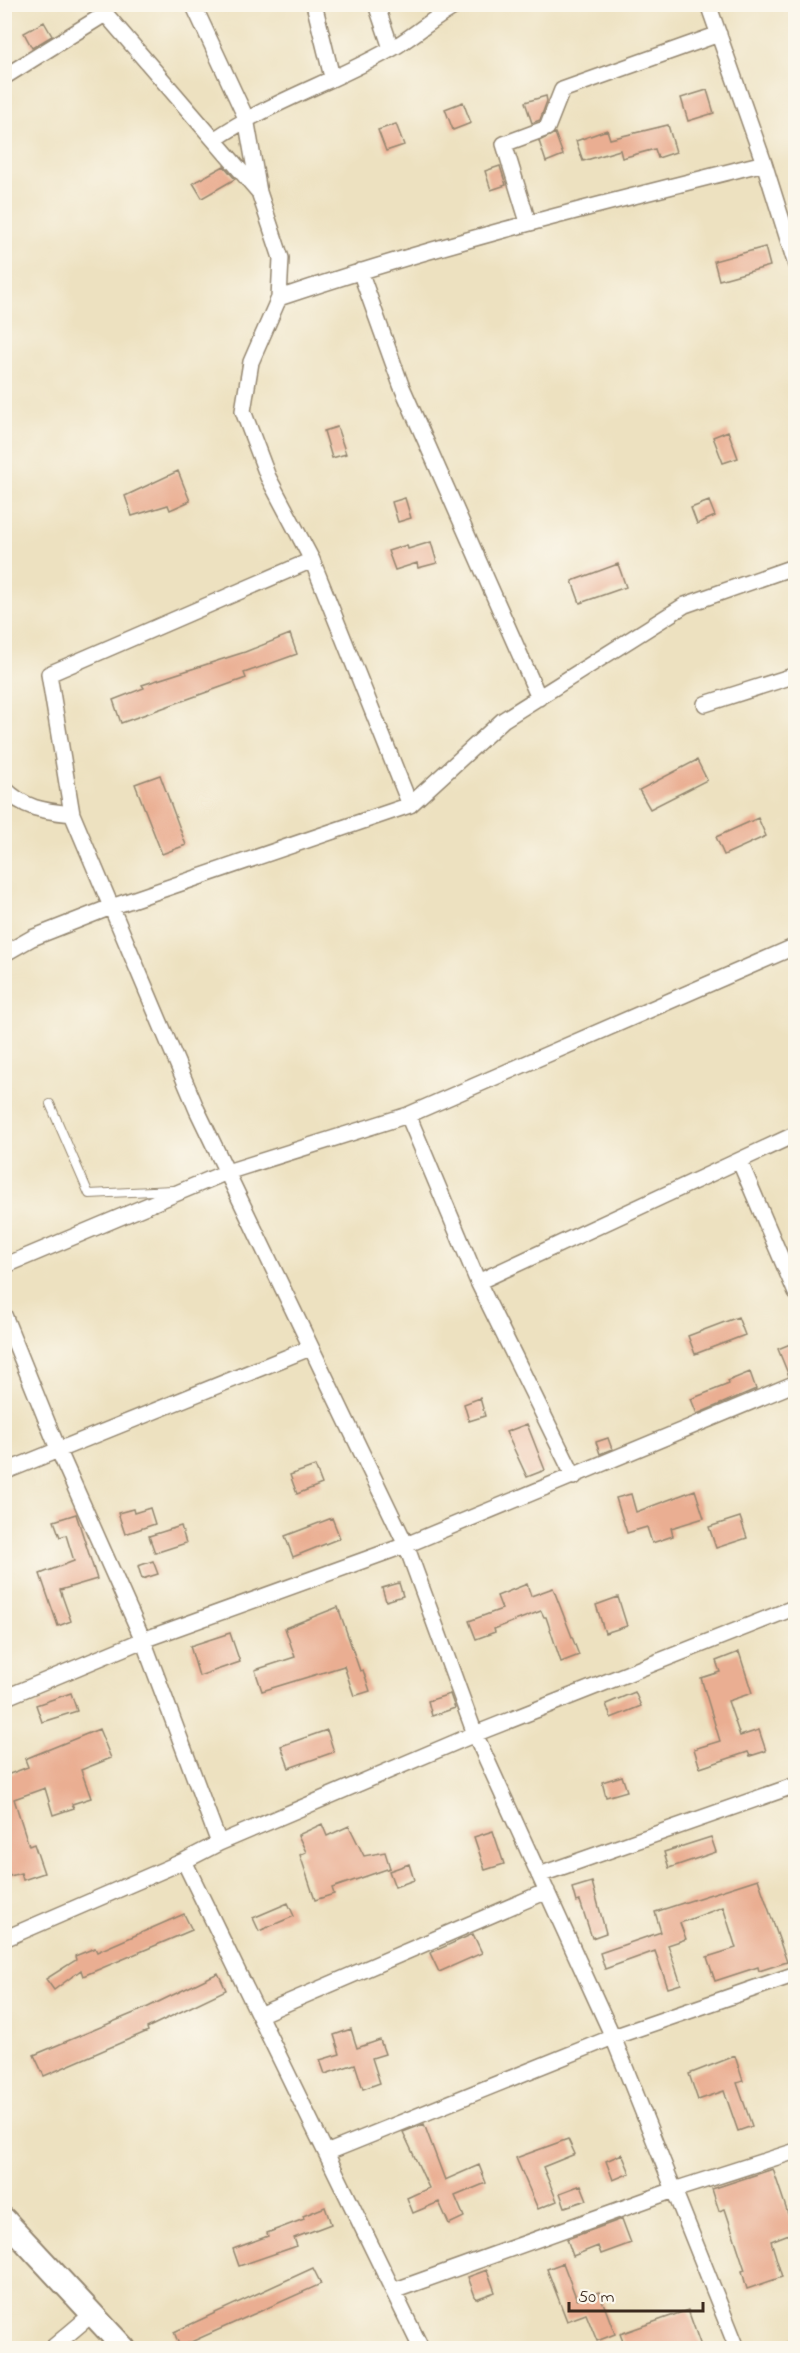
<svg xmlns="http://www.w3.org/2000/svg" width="800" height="2353" viewBox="0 0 800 2353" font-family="'Indie Flower',sans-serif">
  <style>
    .building { fill: #eaae92 }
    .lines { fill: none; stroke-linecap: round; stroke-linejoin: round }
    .service-casing { stroke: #94866f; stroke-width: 10 }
    .minor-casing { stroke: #94866f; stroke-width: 18 }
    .secondary-casing { stroke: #94866f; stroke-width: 26 }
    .service { stroke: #fff; stroke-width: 8 }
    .minor { stroke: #fff; stroke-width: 15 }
    .secondary { stroke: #fff; stroke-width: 22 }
  </style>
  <rect width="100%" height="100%" fill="#fbf7ec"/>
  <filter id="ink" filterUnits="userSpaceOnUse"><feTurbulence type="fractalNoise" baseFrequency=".0167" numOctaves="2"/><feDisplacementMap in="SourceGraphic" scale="12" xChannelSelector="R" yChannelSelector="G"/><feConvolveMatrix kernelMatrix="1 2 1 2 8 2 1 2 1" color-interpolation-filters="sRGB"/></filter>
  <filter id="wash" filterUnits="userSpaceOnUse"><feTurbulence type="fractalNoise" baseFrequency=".008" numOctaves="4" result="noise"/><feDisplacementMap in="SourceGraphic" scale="24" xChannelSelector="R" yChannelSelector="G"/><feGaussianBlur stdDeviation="1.35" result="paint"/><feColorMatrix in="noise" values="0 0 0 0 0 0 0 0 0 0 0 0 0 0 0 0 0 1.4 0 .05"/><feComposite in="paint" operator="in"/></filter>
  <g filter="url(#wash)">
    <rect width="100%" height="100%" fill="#ede1c0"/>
    <g id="blocks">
      <path class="building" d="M44 22 52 36 32 48 24 33Z
        M707 90 714 113 688 121 681 98Z
        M546 96 547 101 540 120 532 123 525 102Z
        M463 102 471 123 453 130 445 109Z
        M396 124 404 145 386 151 378 130Z
        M668 125 676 152 658 158 655 149 622 158 620 150 583 161 576 141 607 130 610 139Z
        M555 133 563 155 546 162 539 141Z
        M224 166 235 179 202 198 193 183Z
        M500 166 506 185 491 190 485 171Z
        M765 247 770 266 719 280 714 261Z
        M337 427 346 454 332 458 324 431Z
        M728 431 738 458 723 463 713 437Z
        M178 471 190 501 170 510 168 505 132 516 125 496Z
        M405 498 411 518 398 522 392 502Z
        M709 501 715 516 697 524 691 508Z
        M431 542 437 563 418 568 417 563 395 570 388 551 407 545 408 549Z
        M618 564 626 587 580 603 572 581Z
        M290 634 297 654 244 673 246 678 121 723 113 700 144 688 142 685 245 652Z
        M697 760 707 780 650 809 639 790Z
        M160 775 186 845 162 854 135 784Z
        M758 818 766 836 724 855 716 837Z
        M738 1317 745 1335 695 1354 688 1336Z
        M795 1342V1373L789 1376 778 1349Z
        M750 1372 756 1389 697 1414 691 1399 729 1384 728 1381Z
        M480 1398 485 1416 469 1421 464 1404Z
        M527 1424 545 1470 527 1477 506 1432Z
        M608 1438 612 1449 600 1454 596 1442Z
        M315 1466 322 1484 297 1494 290 1475Z
        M695 1490 704 1518 671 1528 673 1536 652 1543 647 1527 627 1533 616 1498 631 1494 636 1512Z
        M150 1508 155 1524 125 1534 118 1513 133 1509 134 1513Z
        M76 1514 97 1579 60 1590 71 1621 58 1626 40 1574 74 1561 66 1535 60 1537 54 1521Z
        M740 1517 747 1538 716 1548 709 1527Z
        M332 1518 340 1538 293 1557 285 1536Z
        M181 1526 186 1543 155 1553 149 1536Z
        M153 1561 158 1574 142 1579 138 1566Z
        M399 1583 403 1596 386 1601 382 1588Z
        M527 1584 531 1596 553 1588 579 1655 561 1662 546 1617H544L541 1611 494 1629 495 1632 476 1639 469 1621 502 1609 497 1596Z
        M618 1597 627 1626 605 1633 596 1605Z
        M338 1607 360 1671 363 1670 370 1691 354 1696 344 1666 262 1691 255 1670 295 1657 285 1628Z
        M230 1633 240 1662 199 1676 190 1646Z
        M739 1652 752 1693 728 1701 740 1736 759 1730 766 1751 750 1756 748 1752 700 1768 694 1749 720 1741 701 1678 720 1672 716 1661Z
        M635 1692 641 1706 611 1718 606 1704Z
        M71 1693 77 1711 42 1722 36 1705Z
        M450 1694 455 1708 432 1716 428 1701Z
        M99 1729 111 1758 81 1770 91 1798 72 1804 74 1808 53 1815 45 1788 14 1799 29 1846 34 1844 44 1873 23 1880 21 1873 10 1876 4 1861V1776L28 1767 25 1759Z
        M327 1730 334 1752 289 1768 281 1746Z
        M622 1776 627 1791 606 1797 602 1782Z
        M322 1824 327 1836 349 1826 364 1856 385 1852 390 1868 332 1888 334 1894 315 1900 300 1855 306 1852 298 1835Z
        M493 1831 504 1864 485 1870 474 1837Z
        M711 1837 716 1852 669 1868 664 1852Z
        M409 1864 414 1880 395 1887 389 1871Z
        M758 1879 787 1962 759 1971 758 1967 715 1981 707 1957 736 1948 723 1907 680 1923 686 1939 668 1945 681 1984 668 1988 655 1951 605 1969 600 1953 661 1932 655 1912Z
        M592 1882 606 1933 592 1938 580 1901 576 1902 572 1888Z
        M288 1903 294 1916 259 1931 253 1918Z
        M184 1914 192 1930 83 1976 81 1970 54 1990 46 1979 76 1960 75 1956 95 1948 97 1952Z
        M473 1934 482 1953 439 1972 430 1953Z
        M218 1973 226 1990 147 2028 148 2031 44 2076 34 2055 146 2008Z
        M351 2029 357 2048 380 2040 385 2054 372 2058 380 2083 363 2089 355 2064 325 2074 320 2060 340 2054 334 2035Z
        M735 2056 743 2081 737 2083 752 2126 738 2131 724 2091 698 2100 689 2074Z
        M424 2124 445 2180 479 2165 486 2183 455 2196 464 2217 449 2224 439 2202 413 2213 407 2198 429 2188 403 2132Z
        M568 2139 575 2154 543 2167 557 2201 538 2209 516 2158Z
        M622 2154 630 2173 613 2180 606 2161Z
        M773 2169 794 2232 771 2241 782 2277 747 2289 742 2271 745 2270 725 2209 719 2211 712 2189Z
        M581 2185 587 2200 565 2207 560 2193Z
        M325 2207 331 2224 294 2238 297 2246 239 2266 233 2249 268 2236 267 2233 304 2219 303 2216Z
        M622 2219 631 2243 601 2254 598 2246 573 2256 567 2239Z
        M563 2263 577 2300 599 2292 615 2334 597 2341 586 2314 567 2321 547 2269Z
        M313 2268 321 2284 180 2347 174 2332Z
        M487 2270 495 2292 476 2299 468 2277Z
        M688 2310 702 2349H626L620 2334Z"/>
    </g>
  </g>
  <g filter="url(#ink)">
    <use href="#blocks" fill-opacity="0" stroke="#94866f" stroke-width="1.5"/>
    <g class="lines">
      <g class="service-casing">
        <path id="service" d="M50 1104 89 1194 173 1190"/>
      </g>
      <g class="minor-casing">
        <path id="minor" d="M97 4 259 192
          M193 4 246 118 259 192 281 258 279 298 251 362 243 411 268 477 312 560
          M314 4 332 77
          M376 4 391 48
          M708 4 764 163 796 265
          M4 77 105 14
          M214 140C272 100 338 81 398 45 419 32 436 16 459 4
          M528 222 504 144 547 128 562 90 719 34
          M360 271 401 385 539 698
          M279 298C438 244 601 204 764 163
          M705 704 796 675
          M4 788C24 809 45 811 72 814
          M4 954 32 938 111 907 410 805
          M408 1115 478 1282 574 1477
          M740 1162 796 1293
          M4 1266 227 1172 408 1115 796 946
          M478 1282 796 1134
          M4 1315 58 1449 143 1640 219 1843
          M4 1472 310 1348
          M4 1698 143 1640 406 1545 796 1383
          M184 1861 421 2348
          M539 1875 796 1785
          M4 1939 184 1861 219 1843 475 1734 796 1607
          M259 2015 547 1891
          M326 2153 613 2037 796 1974
          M393 2291 674 2190 796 2151
          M52 2348 91 2315
          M737 2348 613 2037 475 1734 406 1545 197 1110 72 814 49 674 312 560 410 805 503 720 685 605 796 566
          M792 2348 796 2347"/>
      </g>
      <g class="secondary-casing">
        <path id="secondary" d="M4 2219 124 2348"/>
      </g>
      <use href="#service" class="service"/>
      <use href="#minor" class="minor"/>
      <use href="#secondary" class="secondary"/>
    </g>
  </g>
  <rect width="800" height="2353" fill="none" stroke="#fbf7ec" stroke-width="24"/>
  <path d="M569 2302v9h134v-9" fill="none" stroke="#3b2a1e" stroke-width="3"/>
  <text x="578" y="2302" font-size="18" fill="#3b2a1e" stroke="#fbf7ec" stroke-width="4.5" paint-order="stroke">50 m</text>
</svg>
